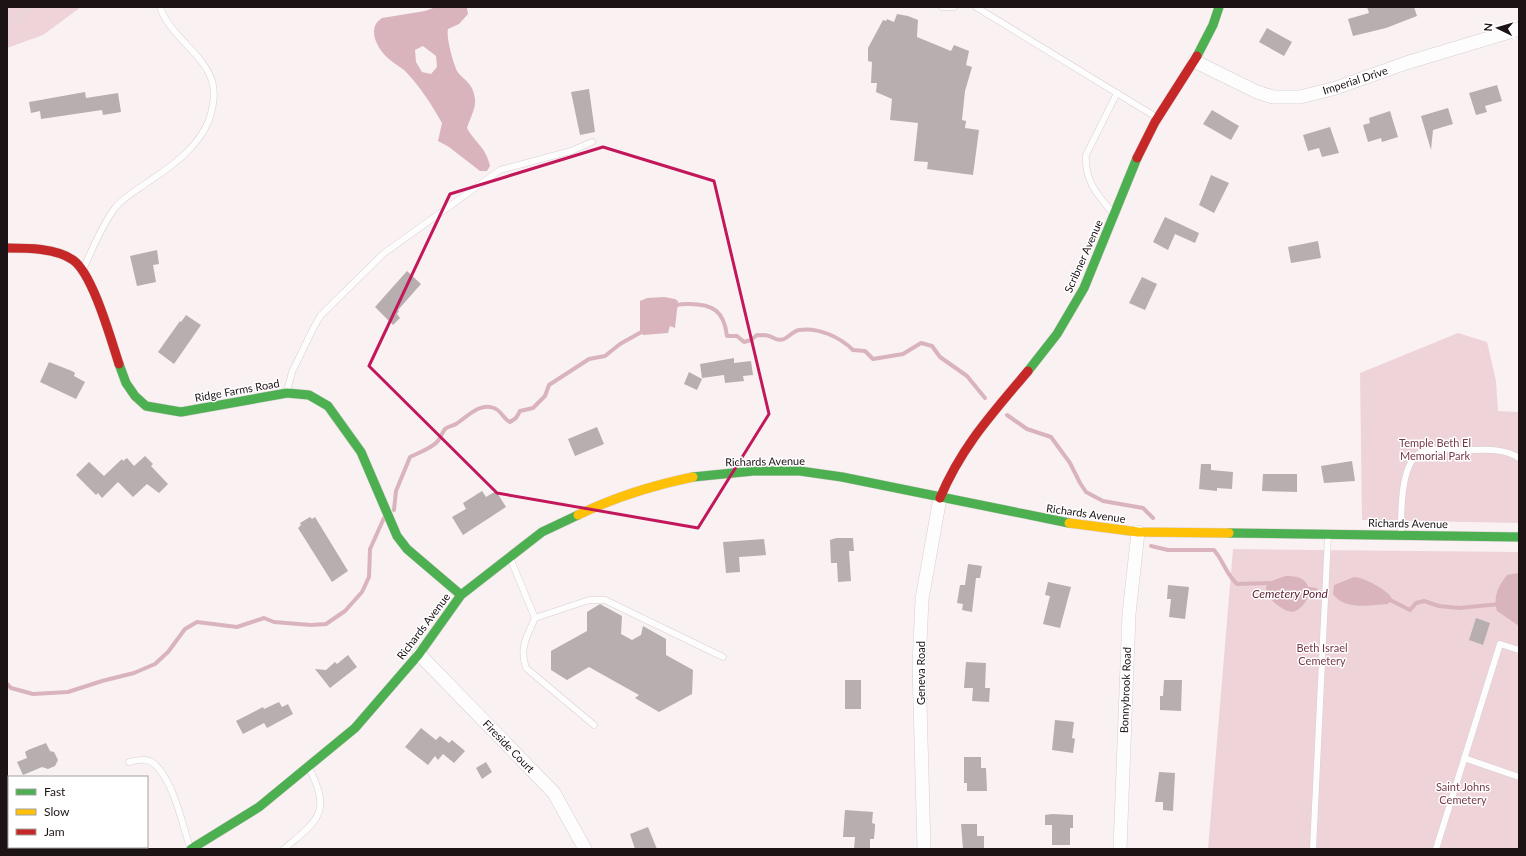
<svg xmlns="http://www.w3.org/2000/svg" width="1526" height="856" viewBox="0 0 1526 856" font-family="Lato,sans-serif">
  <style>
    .green { fill: #eed4d9 }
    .water { fill: #dab4bc; fill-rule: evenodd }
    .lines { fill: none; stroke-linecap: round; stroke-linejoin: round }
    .stream { stroke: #dab4bc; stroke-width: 4 }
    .building { fill: #b6aeaf }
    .lane-casing { stroke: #d8ced0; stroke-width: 7 }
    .street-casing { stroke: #d8ced0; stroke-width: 14 }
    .fast-casing { stroke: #d8ced0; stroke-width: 10 }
    .slow-casing { stroke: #d8ced0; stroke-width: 10 }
    .jam-casing { stroke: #d8ced0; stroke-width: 10 }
    .path { stroke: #e0ddde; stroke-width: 2.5; stroke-dasharray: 2 3; stroke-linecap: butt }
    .lane { stroke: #fefdfd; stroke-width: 6 }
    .street { stroke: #fefdfd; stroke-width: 13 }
    .fast { stroke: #4caf50; stroke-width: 9 }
    .slow { stroke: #ffc107; stroke-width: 9 }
    .jam { stroke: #c62828; stroke-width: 9 }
    .marked { fill: none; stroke: #c2185b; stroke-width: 3; stroke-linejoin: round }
    .labels { text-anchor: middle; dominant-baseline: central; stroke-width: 3; stroke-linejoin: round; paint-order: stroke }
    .street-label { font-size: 11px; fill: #1c1315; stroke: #fff }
    .park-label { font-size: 11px; fill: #773848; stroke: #fff }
    .water-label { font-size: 12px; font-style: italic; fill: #602335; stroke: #fff }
  </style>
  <rect width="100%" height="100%" fill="#faf1f3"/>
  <path class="green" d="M7 7H81L43 35 7 48Z
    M1458 333 1487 342 1496 381 1498 411 1519 412V523L1362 520 1360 373Z
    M1233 549 1519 552V849H1208Z"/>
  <path class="water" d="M436 7 467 8 468 14 459 24 448 29C446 38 453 62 457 71 464 81 473 82 475 99 476 109 470 118 467 128 475 143 486 147 490 166L487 171H480L449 147 438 141 442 123C432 105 419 85 404 70 399 66 393 63 389 59 377 49 366 28 382 18L425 11ZM423 46 436 56 437 67 431 74 422 72 416 62 415 50Z
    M664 297 675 299 678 301 675 328 670 326 668 333 643 335 640 332V301L647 298Z
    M1519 573V626L1497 611C1493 597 1498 586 1507 575Z
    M1286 576C1291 576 1297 576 1302 579 1316 588 1306 609 1292 612 1286 611 1281 608 1276 604 1257 588 1267 581 1286 576Z
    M1354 577C1363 577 1390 591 1392 599L1388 604C1371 605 1345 611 1333 594L1334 585Z"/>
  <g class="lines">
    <path class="stream" d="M674 307C678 303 684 304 689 304 713 304 724 311 727 336H737L744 342 751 340 757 335C761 335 765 335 769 336 774 337 777 342 784 339 789 337 793 331 799 330 818 327 840 337 853 350L865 351 873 359 903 354 921 343 932 346 940 357 967 376 985 398
      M1007 415 1027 429 1051 437 1070 463 1080 483 1086 492 1103 501 1143 508 1153 518
      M394 510 396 491 410 457C420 452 430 449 437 442 441 438 442 432 445 429 448 426 453 426 456 424 467 417 480 402 494 408 502 411 503 419 510 422L516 418 520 411 533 408 545 396 549 385 589 359 605 356 620 344 645 330
      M1151 546 1168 550H1214C1224 562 1226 574 1237 584L1274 583
      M1304 588 1316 590
      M1386 598 1410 610 1416 603 1424 601 1439 606 1459 608 1500 604
      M7 684 11 688 33 694 68 692 102 681 134 673 155 664 168 652 185 629 197 622 237 627 264 618 274 622 311 625 326 624 345 611 362 592 369 577 370 549 384 518"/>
  </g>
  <path class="building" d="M1367 7H1414L1417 16 1386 28 1353 36 1348 19 1369 13Z
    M897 14 908 16 918 20 917 37 951 51 954 45 969 51 966 65 972 67 965 91 962 120 966 121 965 128 979 130 973 175 927 169 928 162 914 161 918 123 890 120 892 99 876 92 877 83H871L872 62 868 61V48L883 20 886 21 887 19 894 22Z
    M1267 28 1292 42 1284 56 1259 42Z
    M1497 85 1502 101 1485 106 1487 112 1476 115 1469 93Z
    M589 89 595 132 580 135 571 92Z
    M85 92 86 98 118 93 121 112 103 115 102 110 41 119 40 111 31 113 29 102Z
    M1448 108 1453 124 1433 130 1431 150 1421 116Z
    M1212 110 1239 126 1231 140 1203 124Z
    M1390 111 1398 137 1382 142 1381 138 1368 142 1363 125 1370 123 1369 118Z
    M1330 127 1339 153 1322 157 1319 148 1308 151 1303 135Z
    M1211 175 1229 183 1214 213 1199 205Z
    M1165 217 1199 233 1195 243 1175 234 1168 250 1153 242Z
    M1318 241 1321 258 1291 263 1288 247Z
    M157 250 159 264 153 265 156 282 137 286 130 256Z
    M407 271 421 284 398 310 399 311 397 314 400 318 393 325 375 307Z
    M1142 277 1157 284 1145 310 1129 303Z
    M186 315 201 325 174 364 158 352 180 321 181 322Z
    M734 358V363L751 361 753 375 743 376 744 381 725 383 724 375 702 378 700 364Z
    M49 362 72 371 75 373 74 376 85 382 76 399 40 382Z
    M689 372 702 379 697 390 684 384Z
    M597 427 604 444 575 456 568 439Z
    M145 456 153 464 151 466 168 484 159 493 147 484 133 497 118 482 102 498 98 493 96 495 76 475 89 462 104 476 122 459 123 461 127 458 134 466Z
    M1352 461 1355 481 1324 483 1321 466Z
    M1201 464H1211V470L1233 472 1232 489 1217 488V491L1199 489Z
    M1263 474H1297V492L1262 491Z
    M482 491 486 497 496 491 506 507 463 535 452 517 466 509 463 503Z
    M310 517 312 519 315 517 348 571 332 582 298 528 301 525 300 523Z
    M836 538H853L854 551H849L851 581 838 582 837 563H831L830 540Z
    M764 539 766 555 739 557 740 572 726 573 723 542Z
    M968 564 982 566 980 578H976L972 612 962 610 963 604 957 603 960 585H965Z
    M1048 582 1071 587 1060 628 1043 624 1050 596 1045 595Z
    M1168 585 1189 587 1185 619 1169 617 1171 599H1167Z
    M600 604 622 616 621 634 632 640 641 635 643 626 666 639V655L693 670 692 694 659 712 635 698 639 695 589 667 567 680 551 670V651L587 631V612Z
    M1476 618 1490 623 1483 645 1469 640Z
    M348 655 357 667 330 688 315 669 326 670 335 662 337 664Z
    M966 662 986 663 985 688H990L989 702 972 701 973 688H964Z
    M845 680H861V709H845Z
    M1164 680H1182L1181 711 1160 710V696H1163Z
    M279 702 282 707 288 704 293 714 267 728 264 723 243 734 236 721 263 707 264 709Z
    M1055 720 1074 722 1072 738 1075 739 1073 753 1052 750Z
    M421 728 436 740 440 736 449 743 452 740 465 751 454 763 443 754 438 760 435 756 428 765 405 747Z
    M46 743 50 751 54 752 58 760 55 766 48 769 42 767 23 775 17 762 27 758 25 752 28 750Z
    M964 757H981V768H986L987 791H967V783H964Z
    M486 762 492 772 482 779 476 768Z
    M1159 772 1175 773 1173 811 1163 810V802H1155Z
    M845 810 873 812 872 823 875 824V827L874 839H870V849H854L855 837H843Z
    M1052 814 1073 815V828H1070V845H1052V825H1045V815Z
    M961 824H977V836H984V849H963Z
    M648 827 657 849H635L630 834Z"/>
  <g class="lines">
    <g class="lane-casing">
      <path id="lane" d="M942 7H954
        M976 7 1156 117
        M1113 213C1098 196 1084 180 1086 155L1117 93
        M84 267C93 248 102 225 115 208 124 197 137 190 148 182 172 166 198 148 209 120 213 108 216 94 212 81 204 54 169 35 160 7
        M287 391 292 372 314 327 321 315 383 254 500 170 571 151 592 142
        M1401 534C1401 514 1400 460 1422 452 1435 447 1454 450 1468 450 1485 450 1504 448 1519 458
        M510 558 535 618 589 600H605L723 657
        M535 618C527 636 519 648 526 668L594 725
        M1464 758 1519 777
        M129 762C137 760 146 758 153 763 173 778 182 824 190 847
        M284 849C318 820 332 813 309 768
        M1313 849 1328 536
        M1436 849 1500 644 1519 650"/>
    </g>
    <g class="street-casing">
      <path id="street" d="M1194 61 1257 92 1273 97H1300L1336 88 1406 63 1519 29
        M419 654 554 793 585 849
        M924 849 919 665 922 599 940 498
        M1120 849 1129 614 1138 532"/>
    </g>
    <g class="fast-casing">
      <path id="fast" d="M1197 56 1213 25 1219 7
        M119 364 126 383 135 396 146 406 181 412 287 393 309 395 328 406 361 452 397 536 407 549 461 595
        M1028 371 1057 334 1084 288 1137 158
        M693 477 753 471H800L842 477 1069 523
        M1229 533 1519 537
        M191 849 259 807 355 728 419 654 461 595 542 532 578 515"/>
    </g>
    <g class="slow-casing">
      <path id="slow" d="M578 515C615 497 654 485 693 477
        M1069 523 1138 532 1229 533"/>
    </g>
    <g class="jam-casing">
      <path id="jam" d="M1137 158 1155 122 1197 56
        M7 248C27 248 56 248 73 260 93 274 111 340 119 364
        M940 498C962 446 992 414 1028 371"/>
    </g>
    <path class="path" d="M7 23 18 18 30 7"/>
    <use href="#lane" class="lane"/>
    <use href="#street" class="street"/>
    <use href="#fast" class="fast"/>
    <use href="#slow" class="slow"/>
    <use href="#jam" class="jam"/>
  </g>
  <path class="marked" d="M603 147 714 181 769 414 698 528 497 493 369 366 450 194Z"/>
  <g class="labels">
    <g class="street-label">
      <text transform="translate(1355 80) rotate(-18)">Imperial Drive</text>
      <text transform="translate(1083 256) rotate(-66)">Scribner Avenue</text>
      <text transform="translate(237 390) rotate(-10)">Ridge Farms Road</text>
      <text transform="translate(765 461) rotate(-1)">Richards Avenue</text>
      <text transform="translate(1086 513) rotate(8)">Richards Avenue</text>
      <text transform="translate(1408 523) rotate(1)">Richards Avenue</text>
      <text transform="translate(423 626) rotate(-53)">Richards Avenue</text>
      <text transform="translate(920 673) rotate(-90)">Geneva Road</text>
      <text transform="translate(1125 690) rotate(-88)">Bonnybrook Road</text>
      <text transform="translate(509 746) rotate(46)">Fireside Court</text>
    </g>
    <g class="park-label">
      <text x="1435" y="442">Temple Beth El<tspan x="1435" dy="13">Memorial Park</tspan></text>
      <text x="1322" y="647">Beth Israel<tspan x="1322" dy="13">Cemetery</tspan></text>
      <text x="1463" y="786">Saint Johns<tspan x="1463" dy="13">Cemetery</tspan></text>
    </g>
    <g class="water-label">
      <text x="1290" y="593">Cemetery Pond</text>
    </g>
  </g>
  <rect width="1526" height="856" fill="none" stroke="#1c1315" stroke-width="16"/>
  <rect x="8" y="776" width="140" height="72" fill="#ffffff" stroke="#a4a1a1"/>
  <rect x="16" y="789" width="20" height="6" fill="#4caf50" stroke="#a4a1a1"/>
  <text x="44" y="796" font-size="12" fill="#1c1315">Fast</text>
  <rect x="16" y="809" width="20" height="6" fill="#ffc107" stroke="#a4a1a1"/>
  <text x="44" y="816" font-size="12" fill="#1c1315">Slow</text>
  <rect x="16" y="829" width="20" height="6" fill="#c62828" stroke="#a4a1a1"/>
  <text x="44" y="836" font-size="12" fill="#1c1315">Jam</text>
  <g transform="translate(1498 28) rotate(275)" stroke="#ffffff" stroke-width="3" paint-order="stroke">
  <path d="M0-3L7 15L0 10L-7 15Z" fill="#1c1315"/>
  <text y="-6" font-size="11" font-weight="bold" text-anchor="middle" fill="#1c1315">N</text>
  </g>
</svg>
